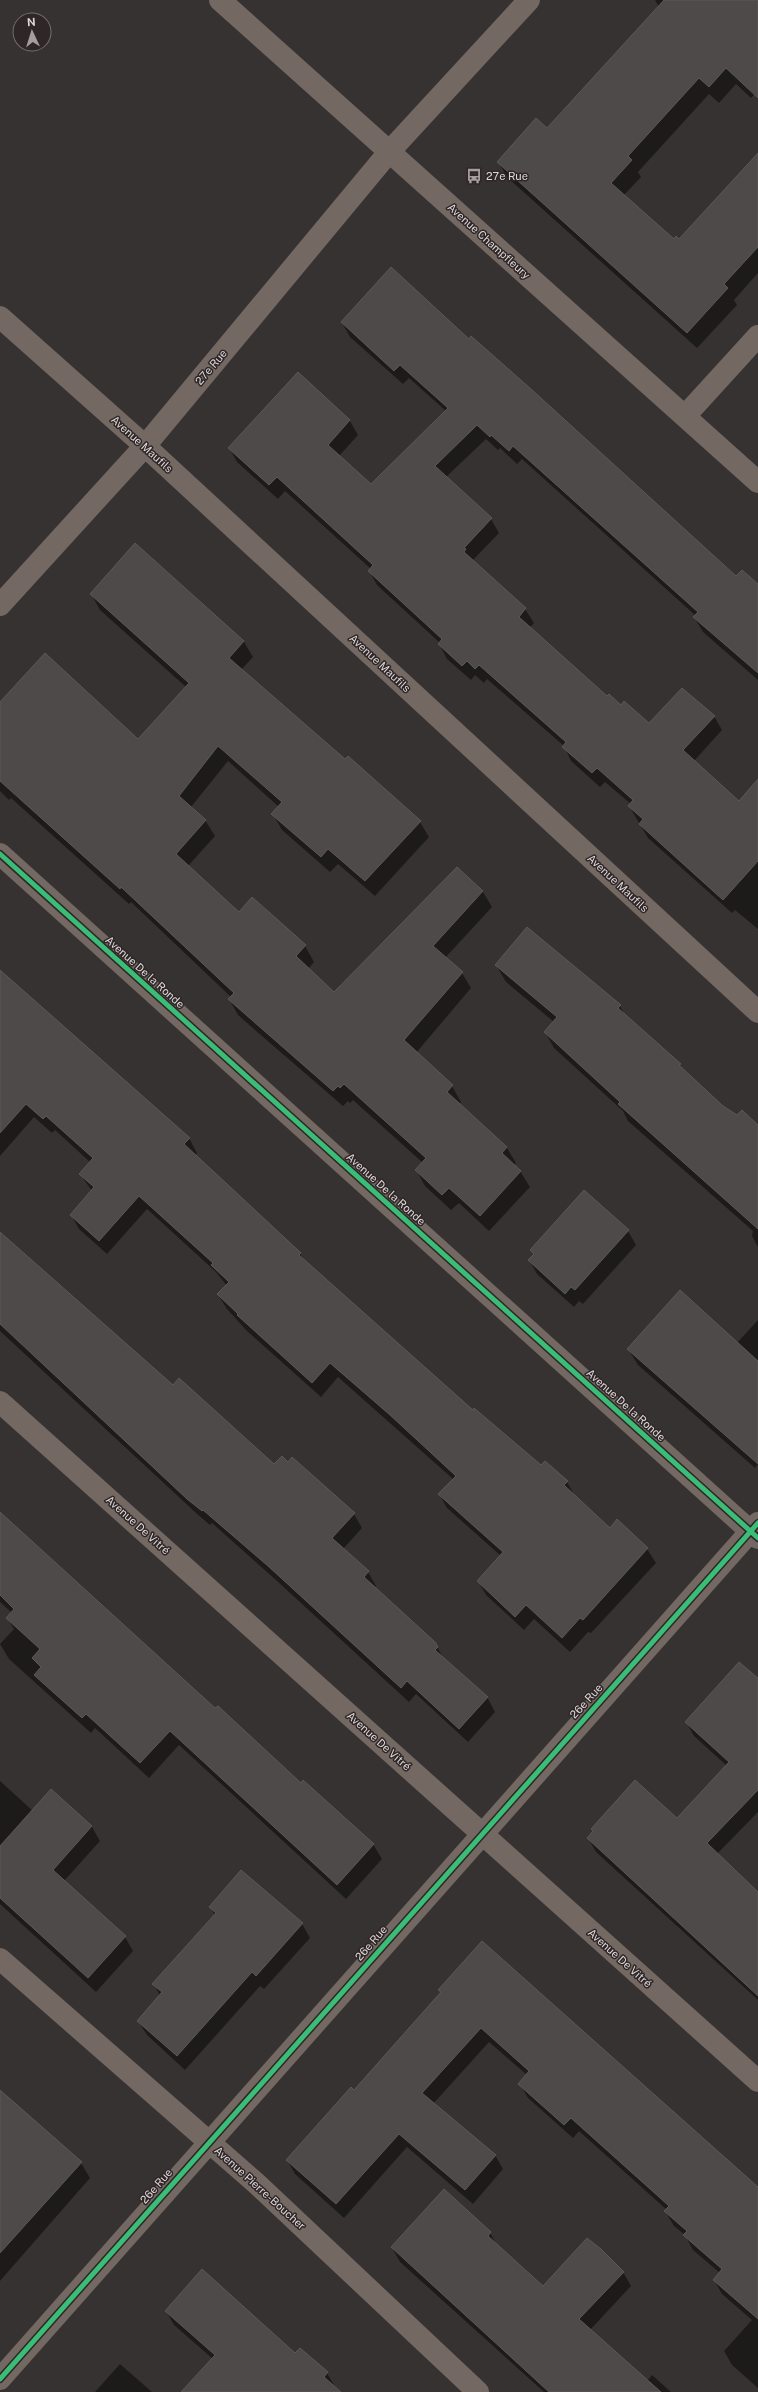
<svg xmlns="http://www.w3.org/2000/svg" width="758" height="2392" viewBox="0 0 758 2392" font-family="'Public Sans',sans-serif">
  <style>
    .shadow { fill: #0007 }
    .building { fill: #4e4a4a; stroke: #5c5859 }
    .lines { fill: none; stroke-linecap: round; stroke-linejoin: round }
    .street { stroke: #746863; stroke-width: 22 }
    .cycleway-casing { stroke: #2f2627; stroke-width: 8 }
    .cycleway { stroke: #3abd76; stroke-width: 5 }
    .labels { text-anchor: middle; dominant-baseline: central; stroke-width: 3; stroke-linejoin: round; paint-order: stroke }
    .poi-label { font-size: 11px; fill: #ded8d8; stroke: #2f2627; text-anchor: start }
    .street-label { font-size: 11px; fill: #ded8d8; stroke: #2f2627 }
  </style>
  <rect width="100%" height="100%" fill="#373232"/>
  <path class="shadow" d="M655 0H758V90L751 98 736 84 719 103 709 94 638 172 641 177 624 195 674 241 679 240 758 155V273L734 300 737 305 697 348 508 178 498 162 547 130 659 7Z
    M342 323 469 340 737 577 758 585V680L703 632 694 617 696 616 522 459 517 464 500 448 498 450 486 439 446 477 491 519 499 533 472 561 525 609 534 623 529 628 608 697 649 725 714 716 722 730 694 761 758 821V929L735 910 732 913 648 838 629 806 631 804 605 782 600 787 571 761 564 746 487 679 484 683 475 675 471 680 447 659 439 644 440 643 377 585 369 571 371 569 285 491 278 499 237 462 229 448 298 373 350 421 358 435 339 456 371 485 446 411 409 378 403 384 350 337Z
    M136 544 244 642 253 657 241 670 345 760 420 822 429 837 375 896 338 864 330 872 282 830 273 814 279 807 228 761 191 807 205 820 215 836 188 866 239 913 252 898 305 946 314 962 308 969 334 994 457 868 483 892 492 907 445 958 462 973 471 988 416 1053 452 1086 461 1102 459 1104 507 1148 516 1163 514 1165 520 1171 530 1187 489 1231 459 1203 451 1210 425 1186 416 1170 423 1163 353 1100 350 1103 348 1101 343 1106 255 1030 238 1015 229 999 231 997 131 902 129 904 11 798 9 800 0 791V704L138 740 186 687 100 610 91 594Z
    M496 965 620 1006 626 1017 722 1106 758 1136V1247L752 1236 753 1231 628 1121 623 1111 554 1048 545 1032 554 1022 506 982Z
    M0 979 189 1138 197 1153 195 1156 300 1253 305 1262 473 1411 541 1466 567 1482 575 1496 610 1529 647 1549 656 1563 591 1633 588 1632 570 1652 534 1619 524 1630 486 1595 478 1581 501 1556 447 1508 439 1494 453 1479 338 1377 321 1397 246 1330 227 1309 218 1295 227 1286 216 1272 147 1209 107 1254 79 1229 71 1215 92 1191 80 1174 90 1162 55 1130 52 1133 34 1117 0 1156Z
    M628 1231 636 1245 583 1304 579 1301 574 1307 537 1274 529 1260 534 1255 532 1250Z
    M0 1233 173 1386 274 1466 354 1514 362 1528 343 1549 368 1572 376 1586 375 1588 437 1647 444 1659 487 1697 495 1712 468 1742 416 1694 409 1702 277 1581 212 1523 210 1525 196 1513 0 1331Z
    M758 1320V1464L755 1468 638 1365 628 1349 737 1343Z
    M0 1514 215 1710 373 1844 382 1859 346 1899 179 1745 149 1778 95 1728 91 1733 9 1659 0 1644 14 1629 7 1618 12 1613 0 1602Z
    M758 1679V1812L717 1854 755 1891H758V2000L596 1852 588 1838 593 1832 592 1829 678 1819 727 1766 694 1736 686 1722Z
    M0 1781 33 1811 51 1790 92 1827 100 1841 64 1881 125 1937 133 1951 96 1992 0 1904Z
    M210 1907 302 1924 310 1938 264 1989 260 1986 185 2070 147 2035 138 2021 160 1996 154 1984 215 1915Z
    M439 1990 758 2191V2388L732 2365 724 2351 752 2320 722 2294 714 2280 720 2273 693 2250 685 2235 674 2226 665 2211 667 2210 579 2131 573 2138 528 2098 520 2084 527 2075 489 2042 433 2104 495 2155 503 2169 473 2204 407 2147 344 2218 295 2174 287 2160 354 2092 441 1994Z
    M0 2091 81 2163 90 2178 0 2281Z
    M490 2233 498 2247 543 2288 623 2272 631 2286 590 2330 647 2381 652 2375 671 2392H544L400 2262 392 2248Z
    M166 2311 295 2354 300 2349 327 2373 335 2387 341 2392H183L213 2359 174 2325Z
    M120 2364 152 2392H95Z"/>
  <path class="building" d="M664 0H758V98L726 68 709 87 699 78 628 156 632 160 611 183 674 239 676 236 679 239 758 153V247L724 284 728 288 687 333 497 162 536 118 547 128Z
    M391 267 469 339 471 336 531 389 736 576 742 570 758 584V673L693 617 698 612 513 446 509 451 491 435 490 437 477 425 435 466 492 518 464 548 466 549 464 552 526 608 519 617 607 696 609 694 621 705 624 701 649 723 682 688 715 716 683 750 739 801 758 779V861L723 900 639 824 643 819 628 806 633 800 597 768 592 773 562 747 566 742 479 665 475 669 467 661 462 666 438 644 442 639 368 571 373 565 277 477 269 485 228 448 298 372 350 420 328 445 371 484 448 408 400 365 394 371 341 322Z
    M135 543 244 641 229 658 345 759 348 756 421 821 365 881 328 849 321 857 271 814 282 802 218 746 179 796 206 820 176 854 239 912 252 897 306 945 296 956 334 992 457 867 483 891 433 946 463 972 404 1040 453 1085 447 1092 507 1147 502 1153 521 1171 480 1216 449 1188 442 1195 415 1170 426 1158 344 1084 340 1088 338 1086 333 1091 245 1014 228 999 234 993 121 887 120 889 0 781V702L45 653 138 739 189 683 90 594Z
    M527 927 621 1005 618 1008 681 1064 679 1065 723 1106 737 1115 742 1110 758 1125V1229L618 1104 620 1102 544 1032 557 1017 495 965Z
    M0 970 190 1138 184 1144 301 1253 299 1255 473 1410 474 1408 541 1465 545 1461 568 1481 564 1485 610 1528 617 1519 648 1548 583 1620 580 1618 562 1638 526 1605 515 1617 477 1581 503 1552 438 1494 456 1476 390 1415 330 1363 312 1383 237 1315 238 1314 217 1294 229 1282 211 1265 213 1263 139 1196 99 1241 70 1215 94 1187 79 1174 93 1158 46 1116 43 1119 26 1104 0 1133Z
    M584 1190 629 1230 575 1290 571 1287 565 1294 528 1260 534 1254 530 1250Z
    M0 1232 173 1385 179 1378 274 1464 282 1456 288 1462 292 1457 355 1513 332 1538 369 1571 364 1577 435 1642 438 1647 435 1650 488 1697 459 1729 407 1681 401 1688 268 1566 203 1510 202 1511 187 1499 0 1324Z
    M680 1290 758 1361V1464L627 1349Z
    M0 1512 215 1708 218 1706 301 1783 303 1780 374 1844 337 1885 170 1731 140 1763 86 1714 82 1718 34 1675 41 1667 32 1658 40 1649 6 1618 14 1609 0 1595Z
    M739 1662 758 1678V1790L707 1843 758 1892V1996L587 1838 593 1831 591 1829 635 1780 677 1818 729 1762 685 1722Z
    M51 1789 92 1826 53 1870 126 1936 88 1978 0 1898V1846Z
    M241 1870 303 1923 256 1976 252 1972 177 2056 137 2021 162 1992 152 1984 216 1913 209 1907Z
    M482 1941 758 2187V2319L713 2280 722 2269 683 2235 687 2231 664 2211 669 2206 571 2118 564 2125 518 2084 529 2071 481 2028 422 2093 496 2155 465 2190 399 2134 336 2204 286 2160 351 2087 354 2090 441 1992 438 1990Z
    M0 2090 82 2162 0 2253Z
    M444 2189 491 2232 488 2236 543 2286 587 2238 601 2249 624 2272 579 2319 661 2392H549L391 2247Z
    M202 2269 295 2353 300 2348 328 2372 324 2377 341 2392H181L215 2355 165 2311Z"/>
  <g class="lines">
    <path class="street" d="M220 0 758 482
      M0 317 145 446 758 1012
      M685 416 758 336
      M0 605 145 446 389 152 529 0
      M0 854 758 1538
      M0 1402 758 2081
      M0 1959 257 2184 478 2392
      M0 2379 758 1523"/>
    <g class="cycleway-casing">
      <path id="cycleway" d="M0 854 758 1538
        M0 2379 758 1523"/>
    </g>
    <use href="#cycleway" class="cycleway"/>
  </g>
  <defs>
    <g id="bus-bare" transform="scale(1.2)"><path d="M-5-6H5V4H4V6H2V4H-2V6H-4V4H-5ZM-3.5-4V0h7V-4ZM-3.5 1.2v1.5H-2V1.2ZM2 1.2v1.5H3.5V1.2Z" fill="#a49e9e" stroke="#2f2627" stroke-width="2.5" paint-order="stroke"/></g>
  </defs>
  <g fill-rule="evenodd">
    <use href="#bus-bare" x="474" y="176"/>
  </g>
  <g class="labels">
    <g class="poi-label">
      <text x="486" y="176">27e Rue</text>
    </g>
    <g class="street-label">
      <text transform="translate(489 241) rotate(42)">Avenue Champfleury</text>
      <text transform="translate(211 367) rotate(-50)">27e Rue</text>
      <text transform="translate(142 444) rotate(42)">Avenue Maufils</text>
      <text transform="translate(380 663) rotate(43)">Avenue Maufils</text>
      <text transform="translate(618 883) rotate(43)">Avenue Maufils</text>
      <text transform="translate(145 972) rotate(42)">Avenue De la Ronde</text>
      <text transform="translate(386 1189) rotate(42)">Avenue De la Ronde</text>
      <text transform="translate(626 1405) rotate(42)">Avenue De la Ronde</text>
      <text transform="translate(138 1525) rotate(42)">Avenue De Vitré</text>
      <text transform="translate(586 1701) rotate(-48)">26e Rue</text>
      <text transform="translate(379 1741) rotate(42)">Avenue De Vitré</text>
      <text transform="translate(371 1943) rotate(-49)">26e Rue</text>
      <text transform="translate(620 1958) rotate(42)">Avenue De Vitré</text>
      <text transform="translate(156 2186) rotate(-49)">26e Rue</text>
      <text transform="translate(260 2188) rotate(42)">Avenue Pierre-Boucher</text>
    </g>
  </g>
  <g transform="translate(32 32) rotate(356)"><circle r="19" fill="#2f2627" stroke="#756d6e"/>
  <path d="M0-3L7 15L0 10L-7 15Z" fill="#a49e9e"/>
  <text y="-6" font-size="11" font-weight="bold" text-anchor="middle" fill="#ded8d8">N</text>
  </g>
</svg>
